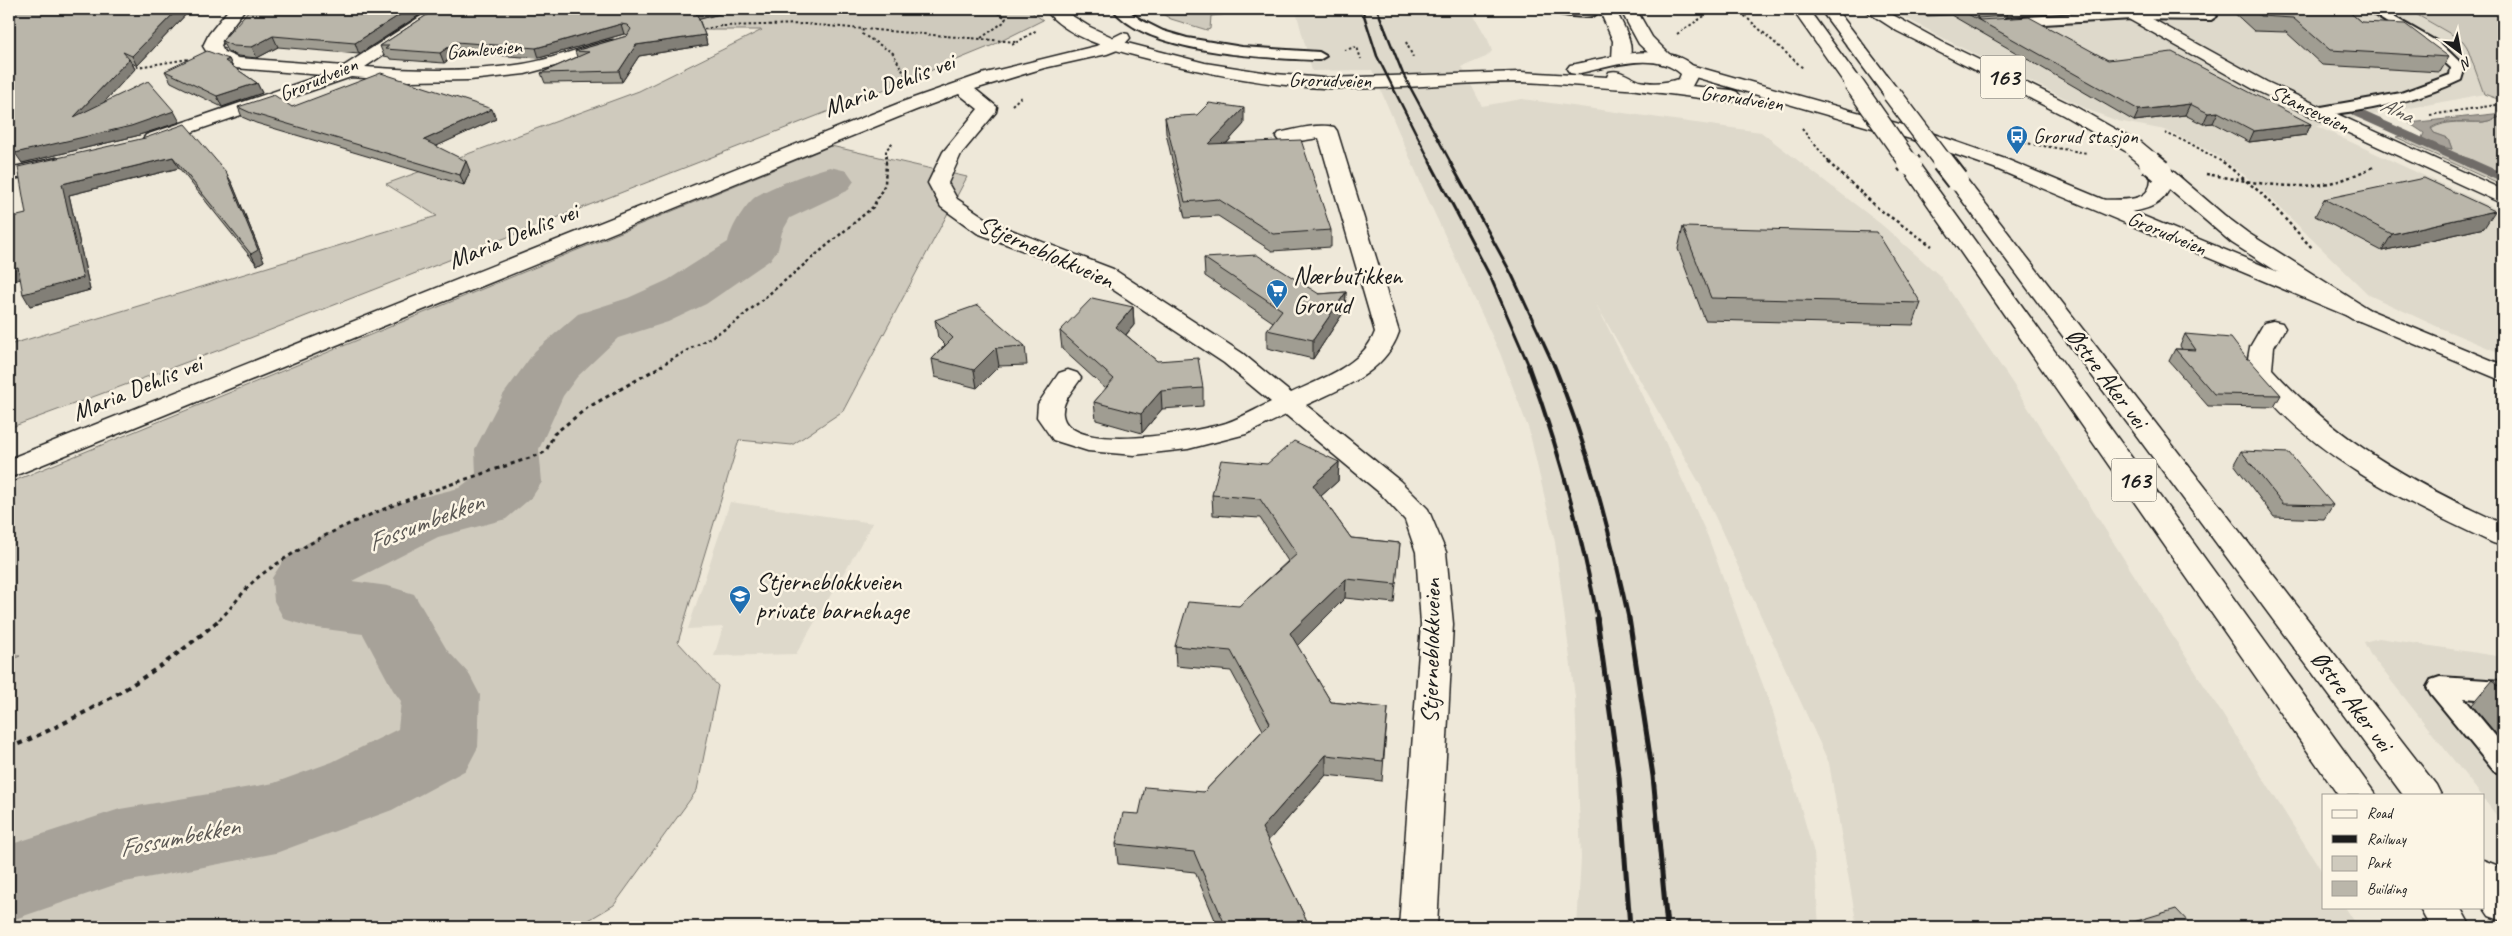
<svg xmlns="http://www.w3.org/2000/svg" width="2512" height="936" viewBox="0 0 2512 936" font-family="Caveat,sans-serif">
  <style>
    .built { fill: #ded9cb }
    .green { fill: #cfcabd; stroke: #76736c }
    .water { fill: #a7a299; stroke: #6f6c67 }
    .lines { fill: none; stroke-linecap: round; stroke-linejoin: round }
    .stream-far1 { stroke: #6f6c67; stroke-width: 8 }
    .stream { stroke: #6f6c67; stroke-width: 9 }
    .river { fill: #a7a299; fill-rule: evenodd }
    .service-casing { stroke: #1c1c1c; stroke-width: 4 }
    .minor-casing { stroke: #1c1c1c; stroke-width: 3 }
    .tertiary-casing { stroke: #1c1c1c; stroke-width: 3 }
    .secondary-casing { stroke: #1c1c1c; stroke-width: 3 }
    .trunk-casing { stroke: #1c1c1c; stroke-width: 3 }
    .path-far3 { stroke: #1c1c1c; stroke-width: 2; stroke-dasharray: 2.5 2.5; stroke-linecap: butt }
    .path-far2 { stroke: #1c1c1c; stroke-width: 2.5; stroke-dasharray: 3 3; stroke-linecap: butt }
    .path-far1 { stroke: #1c1c1c; stroke-width: 3; stroke-dasharray: 4 4; stroke-linecap: butt }
    .path { stroke: #1c1c1c; stroke-width: 4; stroke-dasharray: 5 5; stroke-linecap: butt }
    .service { fill: #fcf5e5; fill-rule: evenodd }
    .minor { fill: #fcf5e5; fill-rule: evenodd }
    .tertiary { fill: #fcf5e5; fill-rule: evenodd }
    .secondary { fill: #fcf5e5; fill-rule: evenodd }
    .trunk { fill: #fcf5e5; fill-rule: evenodd }
    .rail-far3 { stroke: #1c1c1c; stroke-width: 2.5 }
    .rail-far2 { stroke: #1c1c1c; stroke-width: 3 }
    .rail-far1 { stroke: #1c1c1c; stroke-width: 4 }
    .rail { stroke: #1c1c1c; stroke-width: 5 }
    .trunk-bridge-far1-casing { stroke: #1c1c1c; stroke-width: 21; stroke-linecap: butt }
    .trunk-bridge-casing { stroke: #1c1c1c; stroke-width: 26; stroke-linecap: butt }
    .trunk-bridge-far1 { stroke: #fcf5e5; stroke-width: 18 }
    .trunk-bridge { stroke: #fcf5e5; stroke-width: 22 }
    .wall { fill: #a09d92; stroke: #1c1c1c }
    .shaded-wall { fill: #827f77; stroke: #1c1c1c }
    .building { fill: #bab6aa; stroke: #1c1c1c }
    .labels { text-anchor: middle; dominant-baseline: central; stroke-width: 5; stroke-linejoin: round; paint-order: stroke }
    .far-street-label { font-size: 21px; fill: #1c1c1c; stroke: #fcf5e5 }
    .far-water-label { font-size: 21px; font-style: italic; fill: #5b5854; stroke: #fcf5e5 }
    .far-poi-label { font-size: 21px; fill: #1c1c1c; stroke: #fcf5e5; text-anchor: start }
    .shield { fill: #fcf5e5; stroke: #5f5d58; stroke-width: 1 }
    .shield-label { font-size: 24px; font-weight: bold; fill: #1c1c1c }
    .street-label { font-size: 25px; fill: #1c1c1c; stroke: #fcf5e5 }
    .poi-label { font-size: 25px; fill: #1c1c1c; stroke: #fcf5e5; text-anchor: start }
    .water-label { font-size: 26px; font-style: italic; fill: #5b5854; stroke: #fcf5e5 }
  </style>
  <rect width="100%" height="100%" fill="#eee8d9"/>
  <filter id="ink" filterUnits="userSpaceOnUse"><feTurbulence type="fractalNoise" baseFrequency=".02" numOctaves="2"/><feDisplacementMap in="SourceGraphic" scale="10" xChannelSelector="R" yChannelSelector="G"/><feConvolveMatrix kernelMatrix="1 2 1 2 8 2 1 2 1" color-interpolation-filters="sRGB"/></filter>
  <g filter="url(#ink)">
    <path class="built" d="M1311 9H1470L1488 40 1492 51 1486 57 1462 67 1482 106 1522 99 1761 132 1882 225 1940 276 2013 384 2323 873V907H2345L2358 927H1857L1829 763 1700 484 1596 304 1662 435 1708 537 1773 712 1814 853 1819 927H1577L1581 858 1575 697 1555 542 1529 430 1500 353 1426 195 1372 70 1312 71 1297 15Z
      M1889 9H2407L2463 41 2467 46 2484 94 2316 126 2503 212V354L2438 327 2369 295 2269 197 2243 174 2211 152 2165 130 2118 121 2091 111 1960 47Z
      M730 502 873 523 796 654 714 656 723 627 688 629Z
      M2379 638 2503 657V824L2483 798V795H2481L2370 654 2364 642Z"/>
    <path class="green" d="M679 9H1027L1043 20 991 46 888 88 222 349 9 428V345L437 216 386 184 639 91 762 30H663Z
      M1154 9H1274L1211 16 1210 29 1207 30 1171 19Z
      M2407 9H2503V101L2484 94 2467 47 2463 41Z
      M2503 116V186L2396 137 2413 134 2437 146 2452 149 2448 138 2434 133 2431 129C2447 119 2466 123 2483 122 2490 121 2497 118 2503 116Z
      M831 146 967 177 843 411 792 445 739 440 678 642 718 686 697 790 614 905 577 927H9V661L20 656H9V483Z"/>
    <path class="water" d="M2503 113V116C2497 118 2490 121 2483 122 2466 123 2447 118 2431 128L2434 133 2448 138 2452 149 2437 146 2422 138 2424 133 2409 123Z"/>
    <g class="lines">
      <path class="stream-far1" d="M2355 112 2469 163"/>
      <path class="stream" d="M2467 162 2503 178"/>
      <path class="river" d="M830 167 847 171 854 181 847 191 790 218 782 232 778 249 770 260 706 304 668 322 618 338 577 377 563 396 539 449 542 482 532 497 506 519 438 537 352 581 388 586 414 594 447 650 469 674 480 695 478 747 466 770 392 810 276 853 120 883 9 921V845L120 809 274 783 332 762 398 729 401 701 393 690 363 634 310 627 284 619 274 601 272 578 283 561 307 543 391 505 459 488 476 475 475 449 503 395 535 351 578 314 628 298 668 280 728 242C731 228 743 208 754 198 764 189 816 170 830 167Z"/>
      <g class="service-casing">
        <path id="service" d="M1113 9H1126L1141 20 1163 31 1187 38 1242 47 1319 52 1326 56 1319 60C1266 58 1147 54 1113 9Z
          M1548 9H1579L1594 11 1596 14C1590 20 1554 15 1548 9Z
          M2365 9H2380L2441 44 2465 67 2461 80C2423 98 2382 108 2341 113 2331 115 2320 117 2310 115L2308 112 2310 109 2401 93 2450 75 2451 68 2431 50Z
          M2132 11 2211 12 2217 16 2211 20 2132 19 2007 26 2001 22 2007 18Z
          M2440 677 2503 681V701L2464 698 2503 745V774L2494 771 2431 694 2427 687 2431 680Z"/>
      </g>
      <g class="minor-casing">
        <path id="minor" d="M229 9H245L225 35 221 46 224 52 238 58 344 66 432 9H451L365 67C418 71 471 72 523 64 553 59 582 47 612 40L618 41 621 45 618 49 525 74 470 80 408 81 351 77 160 143H146L143 139 146 135 322 75 235 68 211 59 203 46 209 34Z
          M1122 33 1128 34 1130 38 1120 49 1107 54 1044 68 975 89 997 107 996 112 961 154 948 183 957 199 993 223 1113 269 1242 353 1291 393C1321 379 1363 365 1375 332L1319 138 1286 143 1279 141 1276 137 1279 133C1295 129 1318 123 1334 127L1337 131 1399 332C1385 373 1342 388 1306 405L1400 481 1428 509 1446 552 1453 624 1437 927H1399L1421 624 1416 552 1405 520 1380 493 1286 415 1246 434 1188 449 1134 455 1088 451 1053 440 1037 417 1038 404 1059 373 1068 370 1077 373 1081 378C1074 389 1061 402 1063 415 1069 456 1200 431 1226 423 1241 418 1256 409 1271 402L1224 363 1097 279 977 233 941 207 928 183 943 152 978 109 959 94 916 110 9 478V459L902 102 982 74 1096 46Z
          M56 158 63 160 66 164 63 168 9 180V168Z
          M2273 321 2282 323 2285 328 2274 347 2272 369C2338 442 2415 484 2503 524V546L2493 543C2404 501 2304 454 2246 370L2250 347 2264 323Z"/>
      </g>
      <g class="tertiary-casing">
        <path id="tertiary" d="M2114 9H2134L2267 82 2503 190V204L2255 90 2116 12Z
          M1687 64 1928 132 2008 160 2503 365V381L1994 168 1914 140 1681 73 1678 69 1681 65Z
          M1660 83 1731 90 1737 92 1740 96 1737 100 1731 102 1654 92 1651 88 1654 84Z"/>
      </g>
      <g class="secondary-casing">
        <path id="secondary" d="M1045 9H1061L1090 27 1123 42 1205 63 1275 74 1325 78 1521 72 1607 77 1609 72C1621 69 1628 77 1639 81 1652 84 1666 83 1679 79L1681 74C1654 50 1607 68 1576 74L1570 73 1567 69 1570 65 1576 64C1611 57 1674 37 1699 73L1692 86C1662 98 1655 91 1626 89 1591 87 1555 83 1520 82 1455 82 1389 91 1323 88 1263 85 1204 73 1145 58 1114 50 1064 37 1045 9Z"/>
      </g>
      <g class="trunk-casing">
        <path id="trunk" d="M1599 9H1615C1622 24 1638 46 1627 63H1615L1612 59 1613 41Z
          M1620 9H1636L1652 37 1674 59 1671 63H1659L1639 44Z
          M1792 9H1808L1862 83 1859 87H1847Z
          M1820 9H1836L1898 90 1901 94 1898 98H1886Z
          M1863 9H1882L1942 42 2076 107 2141 144 2144 148 2141 152H2127L2063 115 1897 31Z
          M1910 159 1917 161 2376 795H2338L1900 165 1903 161Z
          M2161 165 2168 167 2224 215 2248 233 2368 309 2372 314 2368 319 2360 321 2352 319 2232 243 2169 189C2159 215 2116 215 2094 209L2090 205 2094 201C2108 197 2138 205 2148 190 2153 182 2149 174 2154 167Z
          M1957 174 1964 176 2436 785 2441 795H2403L1950 184 1947 180 1950 176Z
          M2483 860 2496 865 2503 874V921L2489 916 2483 907Z
          M2419 907H2460L2471 927H2430Z"/>
      </g>
      <path class="path-far3" d="M1737 9 1804 69
        M863 29 862 34 893 53 907 79
        M699 30 721 26 805 24 1016 42
        M1677 34 1715 9
        M981 38 1004 22 1006 18 992 9
        M1406 42 1413 57
        M1012 45 1037 30
        M1344 50 1357 47 1361 59
        M131 68 189 59
        M1012 105 1022 96
        M2430 115 2503 104
        M1802 129 1830 163
        M2165 133 2191 144 2224 163
        M2019 142 2087 153
        M886 163V150L893 142"/>
      <path class="path-far2" d="M1828 162 1879 209 1932 246
        M2223 162 2261 193 2313 249
        M2206 174C2247 181 2292 192 2334 182 2348 179 2361 172 2374 167
        M660 366 732 325 873 207 885 184 886 162"/>
      <path class="path-far1" d="M219 620C234 606 245 587 261 575 340 516 448 486 541 454L546 451 554 434 587 408 663 365"/>
      <path class="path" d="M9 748C86 716 158 674 221 618"/>
      <use href="#service" class="service"/>
      <use href="#minor" class="minor"/>
      <use href="#tertiary" class="tertiary"/>
      <use href="#secondary" class="secondary"/>
      <use href="#trunk" class="trunk"/>
      <path class="rail-far3" d="M1362 9 1377 56 1431 163
        M1377 9 1403 74 1451 163"/>
      <path class="rail-far2" d="M1430 162 1490 276 1529 366
        M1450 162 1512 275 1554 366"/>
      <path class="rail-far1" d="M1528 365C1559 448 1581 533 1598 620
        M1554 365C1588 447 1610 532 1629 620"/>
      <path class="rail" d="M1597 618 1619 777 1630 927
        M1629 618 1653 776 1667 927"/>
      <g class="trunk-bridge-far1-casing">
        <path id="trunk-bridge-far1" d="M1853 83 1909 163
          M1892 94 1944 163
          M2134 148 2152 163"/>
      </g>
      <g class="trunk-bridge-casing">
        <path id="trunk-bridge" d="M1908 162 1910 165
          M1943 162 1957 180
          M2150 162 2161 171"/>
      </g>
      <use href="#trunk-bridge-far1" class="trunk-bridge-far1"/>
      <use href="#trunk-bridge" class="trunk-bridge"/>
    </g>
    <path class="wall" d="M9 9H191L137 66 132 63 135 69 103 103 180 122 136 136 22 163 15 148Z
      M429 9 359 54 278 47 257 58 238 56 227 51 222 41Z
      M436 9H726L727 12 699 19 705 35 707 45 639 56 622 82 545 83 541 73 577 57 575 51 627 36 628 35 624 34 539 58 460 53 444 63 390 59 389 57 384 56 380 46Z
      M1916 9H2049L2048 11 2008 12 2006 16 1978 18 1979 20 2311 124 2306 135 2249 142 2213 123 2203 124 2185 115 2134 121 1951 15 1926 16Z
      M2230 9H2346L2361 22 2449 57 2440 72 2322 65 2286 32 2254 31Z
      M229 59 232 66 257 83 262 93 222 107 171 82 165 71Z
      M238 107H292L496 119 436 146 470 171 464 185 256 123 242 117Z
      M1165 117 1244 124 1226 144 1331 230V247L1272 251 1218 216 1185 218 1166 133Z
      M145 138 232 183 264 261 257 265 179 168 69 195 90 290 30 306 26 214Z
      M2324 199 2484 228 2382 251 2315 216Z
      M1683 227 1921 303 1913 325 1705 320 1678 249Z
      M1204 258 1319 294 1346 292 1345 310 1313 359 1267 348V330L1273 322 1205 276Z
      M1133 307 1134 325 1126 335 1157 361 1203 388V406L1162 409 1142 433 1096 420 1094 402 1106 389 1062 349 1060 331Z
      M935 320 1025 346 1027 365 999 366 977 388 935 377 932 359 945 345 938 338Z
      M2185 334 2247 359 2281 395 2274 407 2208 406 2169 361 2175 349H2182L2180 346Z
      M2241 451 2333 505 2324 519 2274 517 2234 464Z
      M1339 462 1338 481 1321 496 1351 538 1400 543 1394 603 1345 598 1297 645 1331 702 1388 708 1382 781 1326 775 1268 841 1307 921 1371 927H1218L1195 872 1118 864 1116 844 1139 814 1204 792 1263 730 1231 671 1176 666 1175 646 1239 606 1288 561 1260 518 1213 515 1212 495 1267 464Z
      M2493 680H2503V742L2472 705Z"/>
    <path class="shaded-wall" d="M178 9H191L137 66 132 56Z
      M409 9H429L359 54 355 43Z
      M698 9H726L727 12 697 20 695 10Z
      M1980 9 1977 18 1973 13Z
      M621 24 624 34 539 58 536 48Z
      M705 35 707 45 639 56 622 82 619 71 636 45Z
      M273 36 278 47 257 58 252 47Z
      M456 42 460 53 444 63 440 53Z
      M129 59 135 69 80 128 74 117Z
      M229 59 234 70 225 61Z
      M257 83 262 93 222 107 217 96Z
      M2190 104 2185 115 2134 121 2139 110Z
      M1244 108V124L1210 161 1209 144Z
      M492 109 496 119 428 150 424 140Z
      M174 111 180 122 136 136 22 163 15 153Z
      M2218 112 2213 123 2203 124 2208 113Z
      M2311 124 2306 135 2249 142 2254 131Z
      M13 137 19 148 9 150V138Z
      M173 157 179 168 69 195 90 290 30 306 23 294 62 184Z
      M466 161 470 171 464 185 460 175Z
      M226 172 232 183 264 261 257 265 251 254Z
      M2495 211 2484 228 2382 251 2392 234Z
      M18 267 25 278 9 282V269Z
      M1346 292 1345 310 1313 359V340Z
      M1133 307 1134 325 1117 345 1116 327Z
      M996 348 999 366 977 388 974 370Z
      M1161 391 1162 409 1142 433 1141 414Z
      M1339 462 1338 481 1312 504 1313 485Z
      M1346 579 1345 598 1290 653V633Z
      M1326 755V775L1262 848V828Z"/>
    <path class="building" d="M9 9H178L132 56 123 52 129 59 74 117 148 81 174 111 131 126 15 153 13 137 9 138Z
      M250 9H409L355 43 273 36 252 47 233 46 222 41Z
      M436 9H698L695 10 705 35 636 45 619 71 541 73 589 52 575 51 627 36 631 29 627 25 621 24 536 48 456 42 440 53 385 49 389 46H380Z
      M1959 9H1979L1973 13 1979 20 2029 17 2108 60 2172 52 2311 124 2254 131 2218 112 2208 113 2190 104 2139 110Z
      M2252 9H2346L2361 22 2405 24 2449 57 2330 50 2293 18 2260 16Z
      M207 51 229 59 225 61 257 83 217 96 165 71Z
      M381 73 492 109 424 140 466 161 460 175 251 113 238 107 274 95 292 107Z
      M1209 103 1244 108 1209 144 1301 140 1331 230 1273 234 1218 199 1185 202 1165 117 1197 115Z
      M185 124 226 172 258 250 251 254 173 157 62 184 83 278 23 294 18 267 9 269V218L26 214 18 167 145 138Z
      M2424 178 2495 211 2392 234 2324 199Z
      M1683 227 1877 232 1921 303 1711 298Z
      M1257 255 1319 294 1346 292 1313 340 1267 330 1282 310 1204 258Z
      M1092 298 1133 307 1116 327 1157 361 1198 358 1203 388 1161 391 1141 414 1094 402 1114 379 1060 331Z
      M978 305 1025 346 996 348 974 370 932 359 953 338 935 320Z
      M2185 334 2231 338 2247 359H2249L2281 395 2214 394 2175 349 2196 350Z
      M1294 441 1339 462 1313 485 1351 538 1400 543 1396 584 1346 579 1290 633 1331 702 1388 708 1383 761 1326 755 1262 828 1307 921 1371 927H1226L1194 852 1116 844 1123 813 1139 814 1145 787 1204 792 1270 723 1231 651 1175 646 1188 602 1239 606 1297 554 1260 499 1212 495 1221 460 1267 464Z
      M2241 451 2289 453 2333 505 2283 504Z
      M2493 680H2503V692Z
      M2176 909 2193 927H2117Z"/>
  </g>
  <defs>
    <g id="bus-pin" transform="scale(1.125)"><path d="M0 17L-7.5 6A9.5 9.5 0 1 1 7.5 6Z" fill="#1f6fb2" stroke="#fcf5e5"/><path d="M-5-6H5V4H4V6H2V4H-2V6H-4V4H-5ZM-3.5-4V0h7V-4ZM-3.5 1.2v1.5H-2V1.2ZM2 1.2v1.5H3.5V1.2Z" fill="#fff"/></g>
    <g id="supermarket-pin" transform="scale(1.125)"><path d="M0 17L-7.5 6A9.5 9.5 0 1 1 7.5 6Z" fill="#1f6fb2" stroke="#fcf5e5"/><path d="M-6-5.5h2.5l.6 2H6L4.5 2H-2.5L-4.4-4H-6ZM-1.5 3.2a1.3 1.3 0 1 0 .1 0ZM3 3.2a1.3 1.3 0 1 0 .1 0Z" fill="#fff"/></g>
    <g id="school-pin" transform="scale(1.125)"><path d="M0 17L-7.5 6A9.5 9.5 0 1 1 7.5 6Z" fill="#1f6fb2" stroke="#fcf5e5"/><path d="M0-5L7-2L0 1L-7-2ZM-4 1L0 2.5L4 1V4Q0 6-4 4Z" fill="#fff"/></g>
  </defs>
  <g fill-rule="evenodd">
    <use href="#bus-pin" x="2017" y="136"/>
    <use href="#supermarket-pin" x="1277" y="290"/>
    <use href="#school-pin" x="740" y="596"/>
  </g>
  <g class="labels">
    <g class="far-street-label">
      <text transform="translate(484 49) rotate(-5)">Gamleveien</text>
      <text transform="translate(318 79) rotate(-23)">Grorudveien</text>
      <text transform="translate(1330 80) rotate(1)">Grorudveien</text>
      <text transform="translate(1742 98) rotate(8)">Grorudveien</text>
      <text transform="translate(2310 109) rotate(26)">Stanseveien</text>
      <text transform="translate(2167 233) rotate(23)">Grorudveien</text>
    </g>
    <g class="far-water-label">
      <text transform="translate(2397 110) rotate(24)">Alna</text>
    </g>
    <g class="far-poi-label">
      <text x="2033" y="136">Grorud stasjon</text>
    </g>
    <g class="shield">
      <rect x="1980.5" y="55.5" width="45" height="43" rx="4"/>
      <rect x="2111.5" y="458.5" width="45" height="43" rx="4"/>
    </g>
    <g class="shield-label">
      <text x="2003" y="77">163</text>
      <text x="2134" y="480">163</text>
    </g>
    <g class="street-label">
      <text transform="translate(889 85) rotate(-21)">Maria Dehlis vei</text>
      <text transform="translate(513 236) rotate(-22)">Maria Dehlis vei</text>
      <text transform="translate(1046 252) rotate(24)">Stjerneblokkveien</text>
      <text transform="translate(2107 378) rotate(53)">Østre Aker vei</text>
      <text transform="translate(137 388) rotate(-22)">Maria Dehlis vei</text>
      <text transform="translate(1431 651) rotate(-89)">Stjerneblokkveien</text>
      <text transform="translate(2352 701) rotate(53)">Østre Aker vei</text>
    </g>
    <g class="poi-label">
      <text x="1293" y="276">Nærbutikken<tspan x="1293" dy="29">Grorud</tspan></text>
      <text x="756" y="582">Stjerneblokkveien<tspan x="756" dy="29">private barnehage</tspan></text>
    </g>
    <g class="water-label">
      <text transform="translate(425 522) rotate(-21)">Fossumbekken</text>
      <text transform="translate(179 837) rotate(-11)">Fossumbekken</text>
    </g>
  </g>
  <rect width="2512" height="936" fill="none" stroke="#fcf5e5" stroke-width="30"/>
  <rect x="15" y="15" width="2482" height="906" fill="none" stroke="#1c1c1c" stroke-width="2" filter="url(#ink)"/>
  <rect x="2322" y="794" width="162" height="115" fill="#fcf5e5" stroke="#a29e95"/>
  <rect x="2332" y="810" width="25" height="8" fill="#fcf5e5" stroke="#a29e95"/>
  <text x="2367" y="818" font-size="15" fill="#1c1c1c">Road</text>
  <rect x="2332" y="835" width="25" height="8" fill="#1c1c1c" stroke="#a29e95"/>
  <text x="2367" y="844" font-size="15" fill="#1c1c1c">Railway</text>
  <rect x="2332" y="856" width="25" height="15" fill="#cfcabd" stroke="#a29e95"/>
  <text x="2367" y="868" font-size="15" fill="#1c1c1c">Park</text>
  <rect x="2332" y="881" width="25" height="15" fill="#bab6aa" stroke="#a29e95"/>
  <text x="2367" y="894" font-size="15" fill="#1c1c1c">Building</text>
  <g transform="translate(2460 52) rotate(148)" stroke="#fcf5e5" stroke-width="4" paint-order="stroke">
  <path d="M0-4L9 19L0 12L-9 19Z" fill="#1c1c1c"/>
  <text y="-8" font-size="14" font-weight="bold" text-anchor="middle" fill="#1c1c1c">N</text>
  </g>
</svg>
